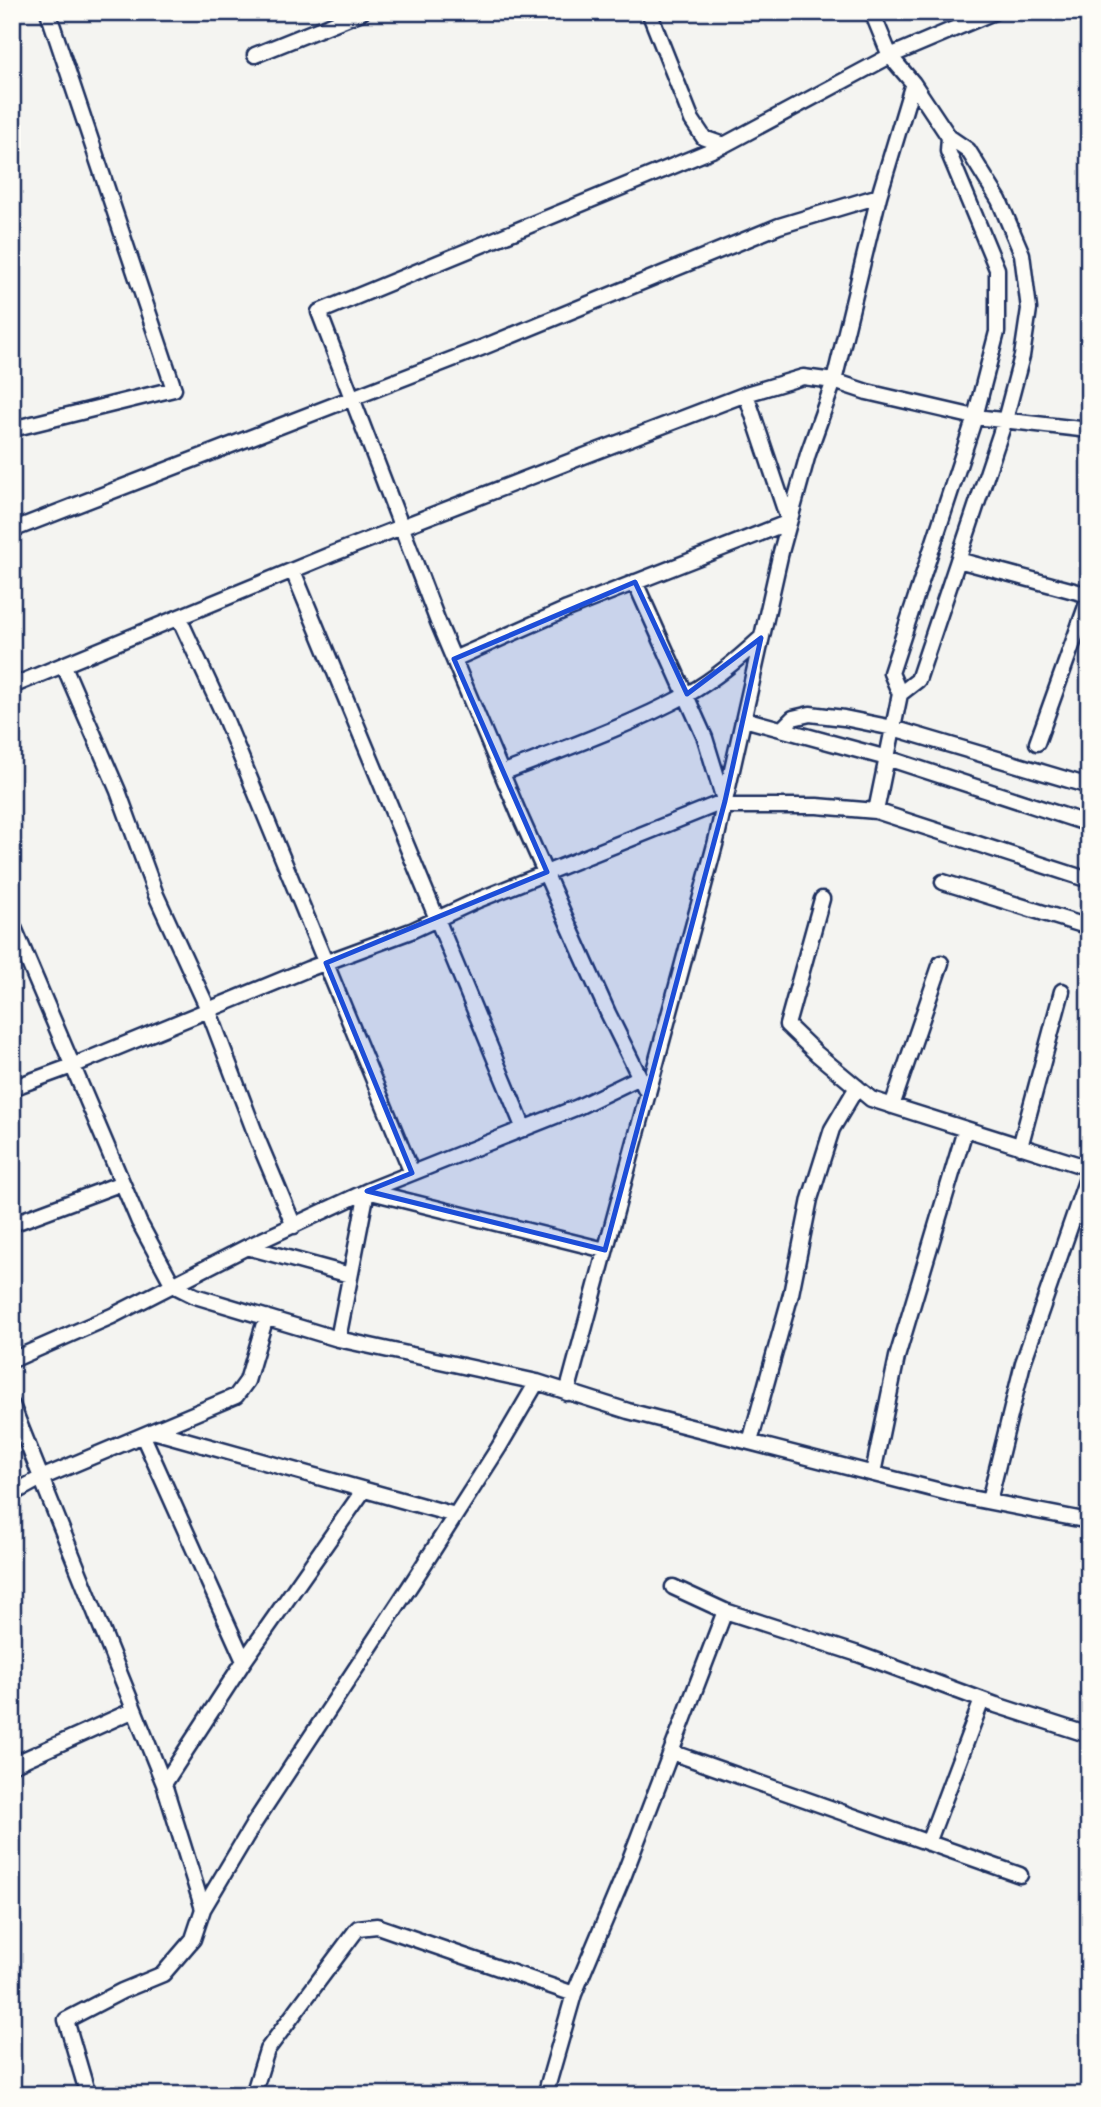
<svg xmlns="http://www.w3.org/2000/svg" width="1101" height="2107" viewBox="0 0 1101 2107" font-family="Caveat,sans-serif">
  <style>
    .lines { fill: none; stroke-linecap: round; stroke-linejoin: round }
    .street-casing { stroke: #1b2f5e; stroke-width: 19 }
    .street { stroke: #fdfcf7; stroke-width: 14 }
    .marked { fill: #1d4ed8; fill-opacity: 0.2; stroke: #1d4ed8; stroke-width: 5; stroke-linejoin: round }
  </style>
  <rect width="100%" height="100%" fill="#f4f4f1"/>
  <filter id="ink" filterUnits="userSpaceOnUse"><feTurbulence type="fractalNoise" baseFrequency=".0143" numOctaves="2"/><feDisplacementMap in="SourceGraphic" scale="14" xChannelSelector="R" yChannelSelector="G"/><feConvolveMatrix kernelMatrix="1 2 1 2 8 2 1 2 1" color-interpolation-filters="sRGB"/></filter>
  <g filter="url(#ink)">
    <g class="lines">
      <g class="street-casing">
        <path id="street" d="M649 12 692 120 704 138 724 145
          M255 55 362 12
          M12 429 174 389 48 12
          M12 530 481 348 779 226 879 196
          M958 560 1089 595
          M293 571 524 1129
          M635 582 705 738 724 800
          M179 618 222 711 412 1173
          M454 659 567 609 789 522 746 394
          M64 666 118 791 156 895 208 1009 257 1138 294 1226
          M12 686 332 554 584 456 746 394 803 377 834 381 867 392 975 417 1089 430
          M900 694 918 680 1005 420 1022 356 1029 309 1022 254 999 200 968 150 949 137 913 83
          M744 719 887 758 1089 824
          M782 729 793 718 810 714 844 718 893 728 1089 786
          M1037 743 1089 598
          M502 773C564 749 629 726 688 694 715 679 738 659 761 638
          M724 806H817L876 811 1089 880
          M876 811 900 694 891 673 975 417 997 332V269L948 151 949 137
          M943 882 1089 927
          M822 899 787 1025 817 1054 871 1099 1089 1168
          M12 923 139 1222 173 1285 195 1296 338 1339 537 1382 628 1411 960 1496 1089 1521
          M12 1088 72 1066 308 969 411 931 478 900 725 801
          M648 1094 608 1013 519 814 438 622 319 312 724 145 890 56 994 12
          M892 1106 941 963
          M1020 1147 1062 991
          M12 1224 122 1183
          M247 1247 350 1275
          M338 1339 367 1191 605 1250
          M12 1360 112 1316 247 1247 367 1191 578 1107 640 1077
          M567 1393 716 841 781 552 808 454 834 381 879 196 913 83 890 56 872 12
          M12 1405 164 1784 203 1909
          M153 1431 455 1515
          M143 1436 244 1661 164 1784
          M750 1442 791 1294 810 1199 832 1129 857 1087
          M873 1473 897 1357 965 1130
          M12 1494 41 1478 236 1396 247 1381 266 1317
          M989 1501 1023 1363 1089 1172
          M673 1587 725 1611 858 1654 996 1705 1089 1735
          M244 1661 363 1491
          M671 1752 1020 1875
          M12 1765 134 1710
          M928 1843 982 1700
          M88 2095 66 2020 122 1991 163 1974 193 1939 203 1909 253 1825 414 1580 499 1447 537 1382
          M253 2095 267 2050 358 1928 377 1926 574 1994
          M545 2095 574 1994 624 1875 725 1611"/>
      </g>
      <use href="#street" class="street"/>
    </g>
  </g>
  <path class="marked" d="M635 582 687 694 761 638 725 801 605 1250 367 1191 412 1173 326 963 547 872 454 659Z"/>
  <rect width="1101" height="2107" fill="none" stroke="#fdfcf7" stroke-width="42"/>
  <rect x="21" y="21" width="1059" height="2065" fill="none" stroke="#1b2f5e" stroke-width="2.5" filter="url(#ink)"/>
</svg>
